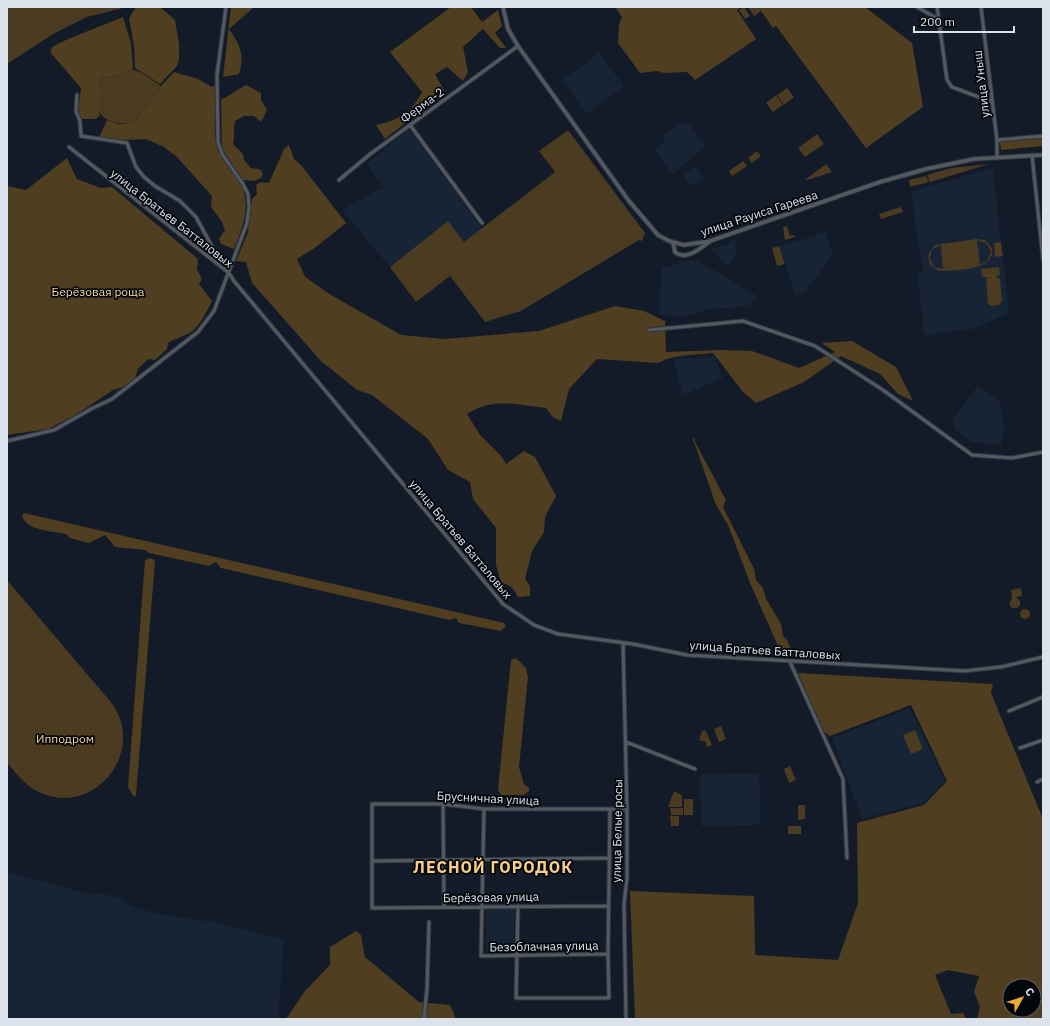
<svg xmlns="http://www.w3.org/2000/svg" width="1050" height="1026" viewBox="0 0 1050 1026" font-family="'IBM Plex Sans',sans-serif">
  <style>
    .built { fill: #172435 }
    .green { fill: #4a3b21; fill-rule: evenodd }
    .forest { fill: #503e20; fill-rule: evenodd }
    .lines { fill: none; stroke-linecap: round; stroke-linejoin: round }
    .minor-casing { stroke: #2e3742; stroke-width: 5 }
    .tertiary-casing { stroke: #2e3742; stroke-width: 5.5 }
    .minor { stroke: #54585f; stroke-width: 3 }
    .tertiary { stroke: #54585f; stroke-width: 3.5 }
    .labels { text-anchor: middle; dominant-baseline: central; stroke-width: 3.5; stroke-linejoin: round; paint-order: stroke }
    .street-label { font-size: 12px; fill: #dce2eb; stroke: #03060a }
    .park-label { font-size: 12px; fill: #f8d59d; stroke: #03060a }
    .district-label { font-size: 16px; font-weight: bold; letter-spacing: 1px; fill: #f9ce88; stroke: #03060a }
  </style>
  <rect width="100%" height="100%" fill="#121b27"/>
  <path class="built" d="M599 53 624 86 587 114 562 80Z
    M686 121 706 146 673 174 655 150 665 140 662 135Z
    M409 128 482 229 464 242 448 221 390 267 342 210 383 187 367 164Z
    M695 166 703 178 691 186 683 175Z
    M983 170H993L1009 313 973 329 924 335 918 276 923 272 911 192Z
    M826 232 833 254 805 292 795 295 780 247Z
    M735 238 736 254 730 264H725L711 249 727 244Z
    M695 259 757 296 751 304 742 307 709 309 689 316 659 315 662 268Z
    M714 357 723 378 683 395 673 359Z
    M978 385 999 401 1004 425 1001 445 972 442 954 429 953 420Z
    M910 708 945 781 923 803 862 819 832 738Z
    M759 773 761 822 752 825 701 826 700 774Z
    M7 872 93 895 95 892 120 898 131 906 154 913 214 922 284 940 278 1019H7Z
    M514 907V951H486V908Z"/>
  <path class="green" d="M7 7H127L87 17 53 34 7 64Z
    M744 7 750 16 745 19 739 10Z
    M748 7H758L761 11 754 16Z
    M133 70 142 73 161 86 133 124C116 124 96 121 97 100 98 91 100 87 99 78L115 76Z
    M787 88 794 97 784 105 777 95Z
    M776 95 783 105 773 112 766 103Z
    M568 130 645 233 642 241 639 240 521 311 485 322 450 276 416 302 390 267 448 221 464 242 555 172 539 151Z
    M817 134 824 144 805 157 798 148Z
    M757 151 761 156 752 163 748 158Z
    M743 161 747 166 732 176 729 171Z
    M826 164 832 172 807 180 806 179Z
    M989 164 930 182 927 175 951 168Z
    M926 176 929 182 910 187 909 180Z
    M901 207 903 212 881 219 879 214Z
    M787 226 790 236 794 235 795 237 785 240 783 227Z
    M977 239 985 240 992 248C996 271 956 270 941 271 931 269 927 262 929 253L935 245ZM977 240 986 243 991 251 988 260 980 265ZM941 245 943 269 934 267 930 258 932 249Z
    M1001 242 1003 256 995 257 994 243Z
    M779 246 785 264 777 266 772 248Z
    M999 267 1000 275 996 276 1000 279 1002 301 999 305 990 306 988 303 986 280 988 277H982L981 269Z
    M7 580 110 701C148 748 97 817 41 793 26 787 17 774 7 763Z
    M1021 588 1022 596 1016 597 1020 601V606L1017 608H1012L1009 604 1012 598 1011 590Z
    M1020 614a5 5 0 1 1 10 0a5 5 0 1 1-10 0Z
    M721 726 726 739 719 742 714 729Z
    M915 730 923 749 911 754 903 735Z
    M702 731H706L712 745 706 747V742L699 740Z
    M790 766 796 780 789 783 784 769Z
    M674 791 682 795V807H668Z
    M684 799H693V815H684Z
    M798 805H805V819L798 820Z
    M670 808H683V815H671Z
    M670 816H679V826H671Z
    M788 826H801V834H788Z"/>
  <path class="forest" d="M136 7H160L175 20 179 44V59L177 66 160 84 135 68 134 46 129 18Z
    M231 7H254L229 29C240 45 245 54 239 74L223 77Z
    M451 7H471L482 22 498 10 502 26 495 33 506 48H500L483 29 463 47 468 72 463 81 447 67 435 74 444 90 427 106 385 139 376 125C399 120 411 113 422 92L390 52Z
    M615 7H741L737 10 756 39 695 80 687 72 664 73 657 71 640 73 618 43 619 24 622 17Z
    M758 7H865L912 43 923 107 866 148 776 26 773 28Z
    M123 17 131 43 133 70 115 76 99 78C101 91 96 102 100 115L96 119H82L78 112 81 88 50 52 52 47 68 39Z
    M174 72 198 79 212 87 216 85C217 104 212 130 217 147 219 156 229 166 235 175 254 199 244 224 234 249L221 244 219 239 225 230 222 222 211 207 212 196 176 156 164 147 146 139 127 140 99 138 107 120 119 124H133L161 86Z
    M246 85 261 93V100L267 110 261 122 254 116H244L235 121C233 129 235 136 233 144L243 154 244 160 251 168 259 169 263 173 262 177 255 181 243 180 222 149 221 100Z
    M1043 138V146L1001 150 1000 142Z
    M289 145 294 159 301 165 346 223 316 247 297 259 305 277 331 295 401 335 444 339 539 331 615 306 644 311 665 321 666 352 721 350 752 351 799 368 835 352 822 343 852 341 896 367 913 401 898 394 880 374 841 356 804 382 756 403 743 392 713 353C695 355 674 354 658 363L597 359 569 389 561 421 553 417 546 408C518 405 492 397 467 414L480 435 501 456 506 464 524 451 535 457 556 496 545 517 544 532 532 551 525 579 530 586V596L518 597 512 587 501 582 496 565V528L473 499 470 482 448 470 428 439 372 395 357 390 321 361 252 283 246 262 236 261 248 232 252 199 257 194 256 185 260 182 269 183 284 149Z
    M67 158 77 179 101 188 112 187 198 259 197 269 202 279 199 284 212 301C206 313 198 331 185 335 179 338 174 339 168 343L167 349 155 360 148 359 138 369 135 378 123 387 113 390 74 416 48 429 7 435V186L26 190Z
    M694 437 695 442 726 500 723 507 754 569 756 580 763 588 766 599 781 624 783 636 787 640 791 649 779 648 750 583 728 525 716 505 693 439Z
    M24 513 504 623 506 626 501 631 459 623 456 618 450 620 221 568 216 562 209 566 149 553 145 550 115 547 105 535 89 543 70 538 66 534C52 531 27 531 22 516Z
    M151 558 155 561 136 795 134 797 128 787 145 560Z
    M516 658 526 668 528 677 519 767 524 784 529 788V791L524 795H501L498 790 511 660Z
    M798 673 993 684 991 693 1043 819V1019H977L980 1007 974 992 979 976 948 970 935 975 951 1014 963 1013 966 1019H635L630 891 754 896 755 955 838 960 858 903 857 823 924 805 947 781 911 705 830 736 824 732ZM1010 986H1034V1010H1010Z
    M356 931 361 935 365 957 419 1002 450 1005 456 1019H286L305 991 330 965V947Z"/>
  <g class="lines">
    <g class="minor-casing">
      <path id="minor" d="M917 7 938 19
        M937 7 947 80 952 87 992 102
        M981 7 997 140V158
        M77 95 76 111 80 121 81 136 127 143 136 167 144 177 155 186 180 201 196 217 214 250 230 269
        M410 125 482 223
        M997 140 1043 136
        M69 147 229 273 234 281 503 604 534 625 558 634 633 644 687 655 964 671 1001 667 1043 657
        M1032 155 1043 259
        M339 180 369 155 518 46
        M649 330 743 321 815 346 883 390 972 455 1012 458 1043 452
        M7 441 54 430 91 409 112 399 198 332 214 311 247 223 249 207 248 194 243 184 222 154 218 142 217 75 226 7
        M623 643 627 809V878L624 904 626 1019
        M790 662 843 779 847 858
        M1009 711 1043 697
        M626 742 695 769
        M1020 748 1043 740
        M1037 782 1043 779
        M443 804 444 907
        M484 809 481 956 608 954
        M372 861 610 858
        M518 906 516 998H609L608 954 610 809
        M609 906 372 908V804H443L484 809H627
        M424 1019 427 989 429 922"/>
    </g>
    <g class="tertiary-casing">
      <path id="tertiary" d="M503 7 508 29 518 46 629 201 658 235 669 241 684 245 710 241 880 182 926 169 974 159 1043 155
        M673 243 675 252C685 261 700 249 709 242"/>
    </g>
    <use href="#minor" class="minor"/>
    <use href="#tertiary" class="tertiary"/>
  </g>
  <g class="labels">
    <g class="street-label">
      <text transform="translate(981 84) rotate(-97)">улица Уныш</text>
      <text transform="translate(422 105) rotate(-36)">Ферма-2</text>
      <text transform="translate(759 213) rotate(-18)">улица Рауиса Гареева</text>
      <text transform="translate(172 218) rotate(38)">улица Братьев Батталовых</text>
      <text transform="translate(461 539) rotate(50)">улица Братьев Батталовых</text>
      <text transform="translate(765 650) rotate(4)">улица Братьев Батталовых</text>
      <text transform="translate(488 798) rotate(3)">Брусничная улица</text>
      <text transform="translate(617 831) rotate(-89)">улица Белые росы</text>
      <text transform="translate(491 897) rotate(-1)">Берёзовая улица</text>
      <text transform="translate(544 946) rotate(-1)">Безоблачная улица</text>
    </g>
    <g class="park-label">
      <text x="98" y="291">Берёзовая роща</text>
      <text x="65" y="738">Ипподром</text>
    </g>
    <g class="district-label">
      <text x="493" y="867">ЛЕСНОЙ ГОРОДОК</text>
    </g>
  </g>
  <rect width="1050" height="1026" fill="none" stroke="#dce2eb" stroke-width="16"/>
  <g transform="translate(1022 998) rotate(51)"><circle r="19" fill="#03060a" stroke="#5a5e64"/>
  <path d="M0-3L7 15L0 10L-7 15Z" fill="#e8ab37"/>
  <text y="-6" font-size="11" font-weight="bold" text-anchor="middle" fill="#dce2eb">С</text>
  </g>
  <path d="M914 26v6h100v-6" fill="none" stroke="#dce2eb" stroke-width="2"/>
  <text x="920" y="26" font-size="12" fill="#dce2eb" stroke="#03060a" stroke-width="3" paint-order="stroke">200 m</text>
</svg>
